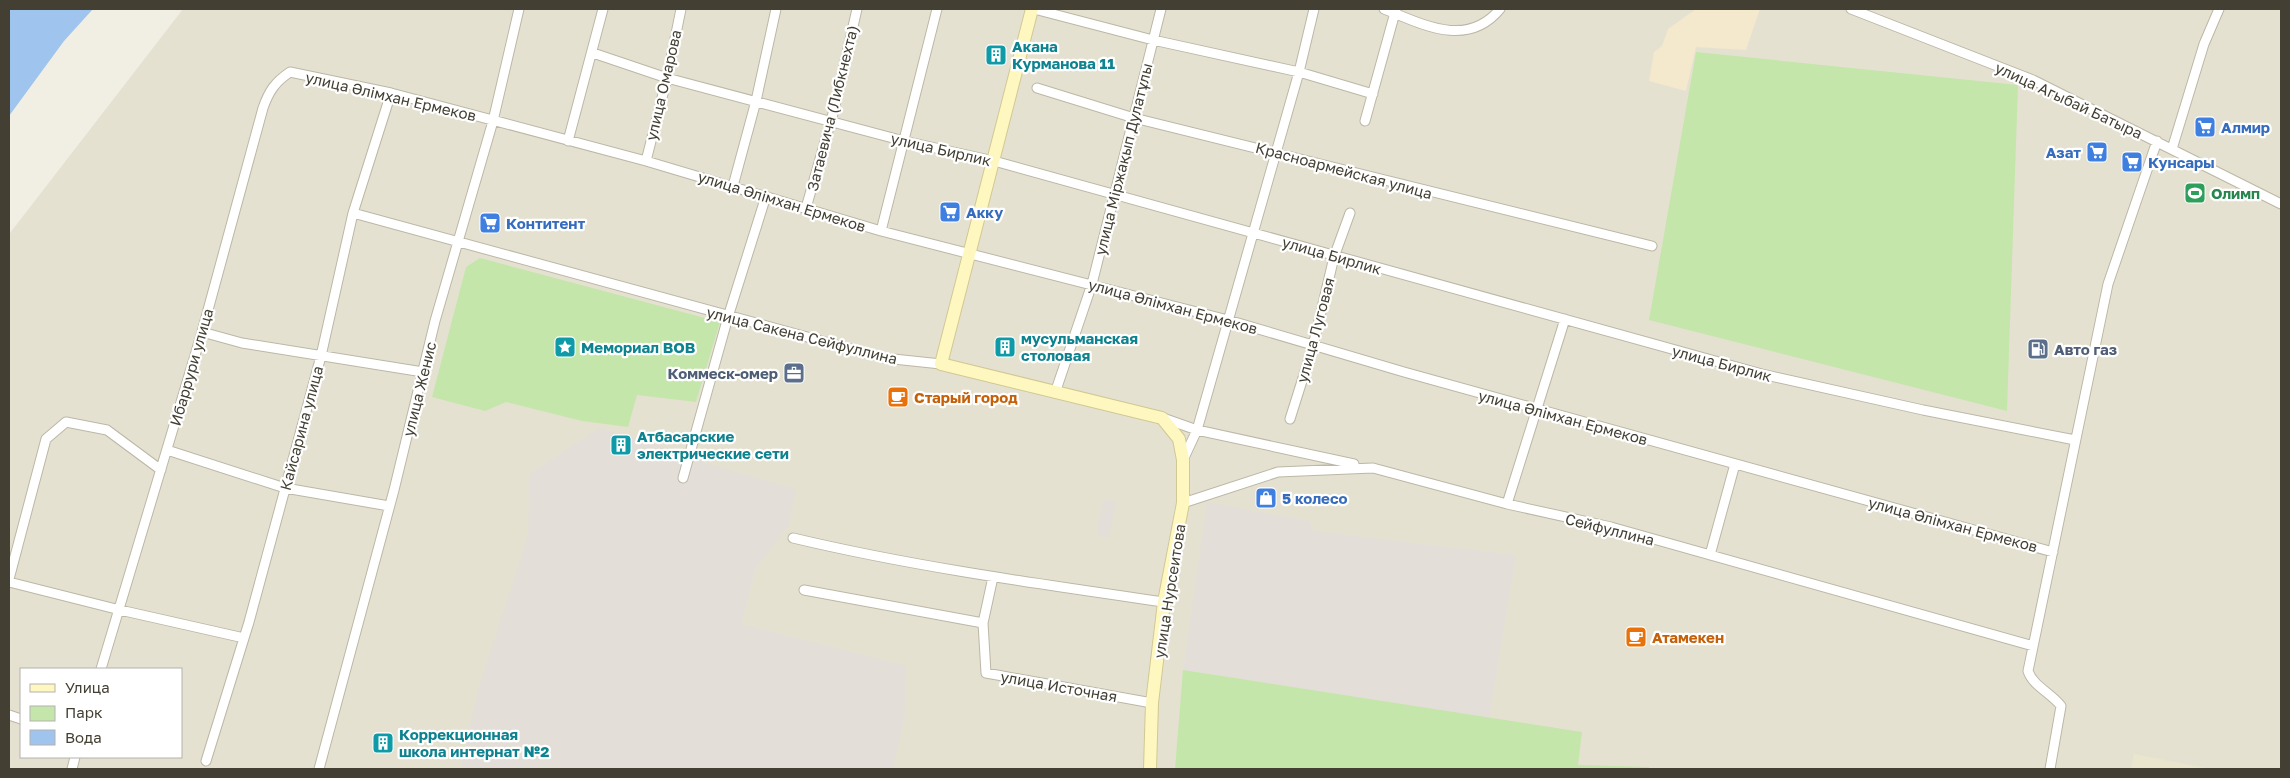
<svg xmlns="http://www.w3.org/2000/svg" width="2290" height="778" viewBox="0 0 2290 778" font-family="'Golos Text',sans-serif">
  <style>
    .residential { fill: #e5e1d1; fill-rule: evenodd }
    .commercial { fill: #f4e8cd }
    .industrial { fill: #e3dfd8 }
    .education { fill: #eae6cd }
    .green { fill: #c4e6ab }
    .water { fill: #9fc4ee }
    .lines { fill: none; stroke-linecap: round; stroke-linejoin: round }
    .minor-casing { stroke: #bcb7a6; stroke-width: 11 }
    .secondary-casing { stroke: #d1c893; stroke-width: 14 }
    .minor { stroke: #fff; stroke-width: 9 }
    .secondary { stroke: #fef7c0; stroke-width: 12 }
    .labels { text-anchor: middle; dominant-baseline: central; stroke-width: 4.5; stroke-linejoin: round; paint-order: stroke }
    .culture-label { font-size: 15px; font-weight: bold; fill: #0d838f; stroke: #fff; text-anchor: start }
    .street-label { font-size: 15px; fill: #433f33; stroke: #fff }
    .shop-label { font-size: 15px; font-weight: bold; fill: #366cbe; stroke: #fff; text-anchor: start }
    .leisure-label { font-size: 15px; font-weight: bold; fill: #27864d; stroke: #fff; text-anchor: start }
    .service-label { font-size: 15px; font-weight: bold; fill: #4e5e75; stroke: #fff; text-anchor: start }
    .food-label { font-size: 15px; font-weight: bold; fill: #c56008; stroke: #fff; text-anchor: start }
  </style>
  <rect width="100%" height="100%" fill="#f1efe3"/>
  <path class="residential" d="M183 9H2281V769H9L10 233ZM21 669H181V757H21Z"/>
  <path class="commercial" d="M1696 9H1760L1746 50 1696 47 1686 91 1649 81 1654 52 1662 46 1668 29Z"/>
  <path class="industrial" d="M599 428 648 441 695 460 796 489 789 525 755 570 742 624 906 666 905 716 893 769H461L477 693 528 535 529 474Z
    M1103 499 1116 502 1109 538 1096 535Z
    M1207 502 1310 521 1313 531 1516 555 1489 718 1183 670Z"/>
  <path class="education" d="M2134 754 2210 769H2131Z"/>
  <path class="green" d="M1696 52 2018 85 2007 411 1649 320Z
    M480 258 720 322 696 402 637 395 628 427 582 421 506 402 485 411 432 397 466 267Z
    M1183 670 1582 732 1578 765 1649 767V769H1175Z"/>
  <path class="water" d="M9 9H93L64 41 9 116Z"/>
  <g class="lines">
    <g class="minor-casing">
      <path id="minor" d="M1034 9 1153 40 1299 72 1373 94
        M1384 9C1422 24 1467 49 1500 9
        M1851 9 2033 80 2281 204
        M593 53 667 78 904 141 994 161 1762 374 1923 410 2075 440
        M1037 88 1134 118 1652 246
        M1365 121 1396 9
        M568 141 603 9
        M2172 149 2204 44 2219 9
        M646 161 667 78 681 9
        M733 186 756 101 776 9
        M806 208 834 110 857 9
        M353 213 884 358 941 364
        M881 231 937 9
        M202 332 242 343 423 372
        M1055 393 1092 284 1161 9
        M1163 418 1197 430 1354 464
        M1290 419 1313 346 1334 257 1350 213
        M167 450 285 488 389 506
        M1183 460 1197 430 1299 72 1314 9
        M683 478 728 317 766 196
        M1183 503 1278 472 1373 468 1507 504 1611 527 2033 646
        M1507 504 1565 319
        M793 538C915 567 1040 584 1164 602
        M1710 555 1735 464
        M993 577 983 623 986 673 1152 703
        M9 579 46 439 66 422 107 430 161 470
        M9 582 120 610 244 638
        M804 590 983 623
        M101 669 202 332 263 108C269 91 275 82 290 72L391 93 646 161 881 231 1228 320 1404 372 2053 552
        M9 715 21 719
        M206 761 249 622 321 356 353 213 391 93
        M72 769 75 757
        M319 769 394 490 435 321 493 121 519 9
        M2050 769 2061 706C2051 693 2033 686 2028 671L2108 284 2157 141"/>
    </g>
    <g class="secondary-casing">
      <path id="secondary" d="M1032 9 941 364 1162 418 1179 439 1183 460V503L1164 602 1152 703 1150 769"/>
    </g>
    <use href="#minor" class="minor"/>
    <use href="#secondary" class="secondary"/>
  </g>
  <defs>
    <g id="building-square" transform="scale(1.125)"><rect x="-9" y="-9" width="18" height="18" rx="4" fill="#0f9aa8" stroke="#fff"/><path d="M-4-6H4V6H1V3H-1V6H-4ZM-2.5-4.3h1.7v1.8h-1.7ZM.8-4.3h1.7v1.8H.8ZM-2.5-1h1.7V.8h-1.7ZM.8-1h1.7V.8H.8Z" fill="#fff"/></g>
    <g id="supermarket-square" transform="scale(1.125)"><rect x="-9" y="-9" width="18" height="18" rx="4" fill="#3f7fe0" stroke="#fff"/><path d="M-6-5.5h2.5l.6 2H6L4.5 2H-2.5L-4.4-4H-6ZM-1.5 3.2a1.3 1.3 0 1 0 .1 0ZM3 3.2a1.3 1.3 0 1 0 .1 0Z" fill="#fff"/></g>
    <g id="stadium-square" transform="scale(1.125)"><rect x="-9" y="-9" width="18" height="18" rx="4" fill="#2e9e5b" stroke="#fff"/><path d="M0-5a6.5 5 0 1 0 0 10a6.5 5 0 1 0 0-10ZM-3.5-1.8h7v3.6h-7Z" fill="#fff"/></g>
    <g id="sight-square" transform="scale(1.125)"><rect x="-9" y="-9" width="18" height="18" rx="4" fill="#0f9aa8" stroke="#fff"/><path d="M0-6L1.8-2.2L6-1.7L2.9 1.2L3.7 5.4L0 3.3L-3.7 5.4L-2.9 1.2L-6-1.7L-1.8-2.2Z" fill="#fff"/></g>
    <g id="fuel-square" transform="scale(1.125)"><rect x="-9" y="-9" width="18" height="18" rx="4" fill="#5c6f8a" stroke="#fff"/><path d="M-5.5-6h7V0h2V4h1.3V-2.5L3-4.5l.8-.8L6-3V5H2.5V1h-1V6h-7ZM-4.2-4.7v3.2H.2V-4.7Z" fill="#fff"/></g>
    <g id="office-square" transform="scale(1.125)"><rect x="-9" y="-9" width="18" height="18" rx="4" fill="#5c6f8a" stroke="#fff"/><path d="M-6-3h4V-5.5h4V-3h4V5H-6ZM-1-4.5V-3h2v-1.5ZM-6 0V1H6V0Z" fill="#fff"/></g>
    <g id="cafe-square" transform="scale(1.125)"><rect x="-9" y="-9" width="18" height="18" rx="4" fill="#e8710a" stroke="#fff"/><path d="M-5.5-4.5H6V0H3Q3 3.5 0 3.5H-2.5Q-5.5 3.5-5.5 0ZM3-3.2v2h1.7v-2ZM-6 4.5H4V6H-6Z" fill="#fff"/></g>
    <g id="shop-square" transform="scale(1.125)"><rect x="-9" y="-9" width="18" height="18" rx="4" fill="#3f7fe0" stroke="#fff"/><path d="M-5-2.5h2.3a2.7 3.5 0 0 1 5.4 0H5L5.5 6h-11ZM-1.5-2.5h3a1.5 2.3 0 0 0-3 0Z" fill="#fff"/></g>
  </defs>
  <g fill-rule="evenodd">
    <use href="#building-square" x="996" y="55"/>
    <use href="#supermarket-square" x="2205" y="127"/>
    <use href="#supermarket-square" x="2097" y="152"/>
    <use href="#supermarket-square" x="2132" y="162"/>
    <use href="#stadium-square" x="2195" y="193"/>
    <use href="#supermarket-square" x="950" y="212"/>
    <use href="#supermarket-square" x="490" y="223"/>
    <use href="#sight-square" x="565" y="347"/>
    <use href="#building-square" x="1005" y="347"/>
    <use href="#fuel-square" x="2038" y="349"/>
    <use href="#office-square" x="794" y="373"/>
    <use href="#cafe-square" x="898" y="397"/>
    <use href="#building-square" x="621" y="445"/>
    <use href="#shop-square" x="1266" y="498"/>
    <use href="#cafe-square" x="1636" y="637"/>
    <use href="#building-square" x="383" y="743"/>
  </g>
  <g class="labels">
    <g class="culture-label">
      <text x="1012" y="46">Акана<tspan x="1012" dy="17">Курманова 11</tspan></text>
      <text x="1021" y="338">мусульманская<tspan x="1021" dy="17">столовая</tspan></text>
      <text x="581" y="347">Мемориал ВОВ</text>
      <text x="637" y="436">Атбасарские<tspan x="637" dy="17">электрические сети</tspan></text>
      <text x="399" y="734">Коррекционная<tspan x="399" dy="17">школа интернат №2</tspan></text>
    </g>
    <g class="street-label">
      <text transform="translate(663 85) rotate(-77)">улица Омарова</text>
      <text transform="translate(391 96) rotate(13)">улица Әлімхан Ермеков</text>
      <text transform="translate(2069 100) rotate(25)">улица Агыбай Батыра</text>
      <text transform="translate(832 108) rotate(-76)">Затаевича (Либкнехта)</text>
      <text transform="translate(941 149) rotate(13)">улица Бирлик</text>
      <text transform="translate(1123 159) rotate(-76)">улица Міржақып Дулатұлы</text>
      <text transform="translate(1344 170) rotate(15)">Красноармейская улица</text>
      <text transform="translate(782 201) rotate(17)">улица Әлімхан Ермеков</text>
      <text transform="translate(1332 255) rotate(16)">улица Бирлик</text>
      <text transform="translate(1173 306) rotate(15)">улица Әлімхан Ермеков</text>
      <text transform="translate(1315 330) rotate(-75)">улица Луговая</text>
      <text transform="translate(802 335) rotate(14)">улица Сакена Сейфуллина</text>
      <text transform="translate(1722 363) rotate(15)">улица Бирлик</text>
      <text transform="translate(191 367) rotate(-74)">Ибаррури улица</text>
      <text transform="translate(419 389) rotate(-76)">улица Женис</text>
      <text transform="translate(1563 417) rotate(15)">улица Әлімхан Ермеков</text>
      <text transform="translate(301 428) rotate(-75)">Кайсарина улица</text>
      <text transform="translate(1953 524) rotate(15)">улица Әлімхан Ермеков</text>
      <text transform="translate(1610 529) rotate(14)">Сейфуллина</text>
      <text transform="translate(1169 591) rotate(-81)">улица Нурсеитова</text>
      <text transform="translate(1059 686) rotate(10)">улица Источная</text>
    </g>
    <g class="shop-label">
      <text x="2221" y="127">Алмир</text>
      <text x="2081" y="152" text-anchor="end">Азат</text>
      <text x="2148" y="162">Кунсары</text>
      <text x="966" y="212">Акку</text>
      <text x="506" y="223">Контитент</text>
      <text x="1282" y="498">5 колесо</text>
    </g>
    <g class="leisure-label">
      <text x="2211" y="193">Олимп</text>
    </g>
    <g class="service-label">
      <text x="2054" y="349">Авто газ</text>
      <text x="778" y="373" text-anchor="end">Коммеск-омер</text>
    </g>
    <g class="food-label">
      <text x="914" y="397">Старый город</text>
      <text x="1652" y="637">Атамекен</text>
    </g>
  </g>
  <rect width="2290" height="778" fill="none" stroke="#433f33" stroke-width="20"/>
  <rect x="20" y="668" width="162" height="90" fill="#ffffff" stroke="#b4b2ad"/>
  <rect x="30" y="684" width="25" height="8" fill="#fef7c0" stroke="#b4b2ad"/>
  <text x="65" y="693" font-size="15" fill="#433f33">Улица</text>
  <rect x="30" y="706" width="25" height="15" fill="#c4e6ab" stroke="#b4b2ad"/>
  <text x="65" y="718" font-size="15" fill="#433f33">Парк</text>
  <rect x="30" y="730" width="25" height="15" fill="#9fc4ee" stroke="#b4b2ad"/>
  <text x="65" y="743" font-size="15" fill="#433f33">Вода</text>
</svg>
